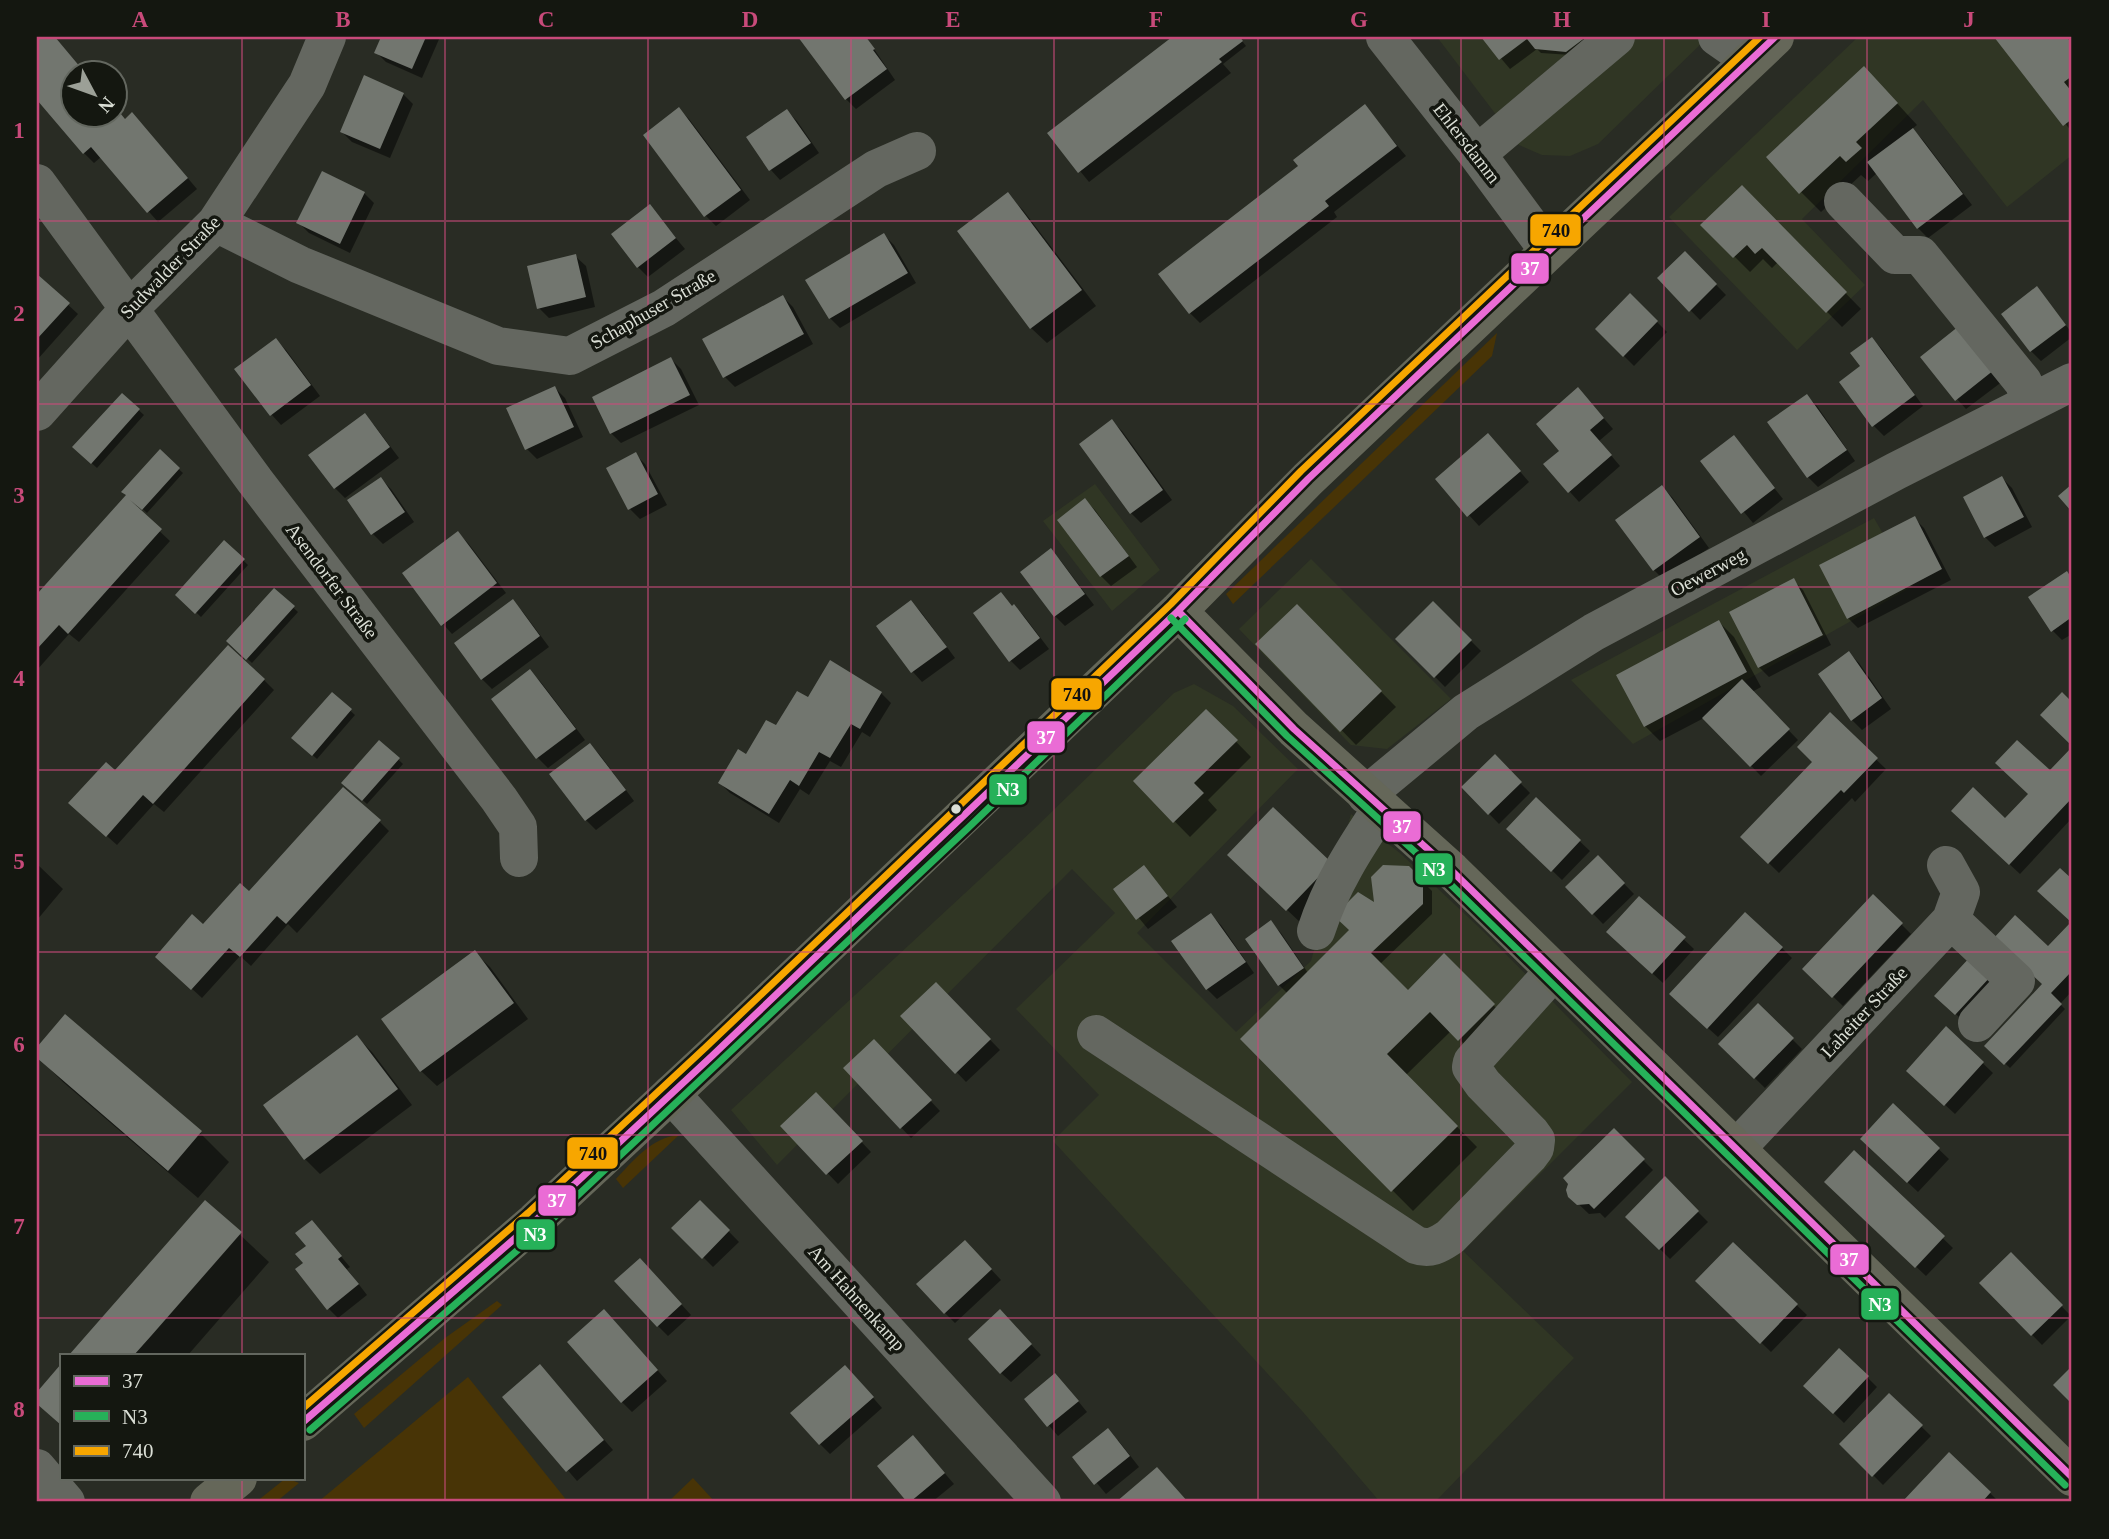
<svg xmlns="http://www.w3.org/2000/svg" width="2109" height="1539" viewBox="0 0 2109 1539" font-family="Georgia,serif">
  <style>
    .built { fill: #303624 }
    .green { fill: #483406 }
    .shadow { fill: #0007 }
    .building { fill: #72766f }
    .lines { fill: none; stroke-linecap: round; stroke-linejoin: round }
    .minor { stroke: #646760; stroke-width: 38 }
    .major { stroke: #656759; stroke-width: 38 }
    .bus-1-casing { stroke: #141710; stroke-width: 12 }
    .bus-2-casing { stroke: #141710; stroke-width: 12 }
    .bus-3-casing { stroke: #141710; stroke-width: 12 }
    .bus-1 { stroke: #ea6cd5; stroke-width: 7 }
    .bus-2 { stroke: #26b159; stroke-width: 7 }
    .bus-3 { stroke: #f7a600; stroke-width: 7 }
    .grid { fill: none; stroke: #c84a7a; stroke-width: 2; stroke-opacity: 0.55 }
    .bus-dot { fill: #daded5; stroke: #141710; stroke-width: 2.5 }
    .labels { text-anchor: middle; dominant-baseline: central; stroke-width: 7; stroke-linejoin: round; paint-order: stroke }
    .street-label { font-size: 19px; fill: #daded5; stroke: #141710 }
    .line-badge { stroke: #141710; stroke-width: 2.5 }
    .badge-label { font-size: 19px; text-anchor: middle; font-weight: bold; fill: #fff }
    .pale-badge-label { font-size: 19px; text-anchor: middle; font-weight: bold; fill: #111 }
    .neatline { fill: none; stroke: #c84a7a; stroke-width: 2.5 }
    .grid-label { font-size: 23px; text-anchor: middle; font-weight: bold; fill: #c84a7a }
  </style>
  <rect width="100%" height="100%" fill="#292c24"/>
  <path class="built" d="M1437 37H1708L1598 144 1570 156 1542 155 1519 145Z
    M1858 37H2072V155L2007 207 1923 100 1802 219 1865 285 1797 350 1669 217Z
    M1095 484 1160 570 1112 611 1043 521Z
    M1874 518 1913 586 1633 744 1571 680Z
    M1311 559 1451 699 1387 749 1351 745 1239 629Z
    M1194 684 1233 706 1298 769 1137 933 1236 1032 1311 961 1351 814 1401 854 1485 933 1632 1082 1463 1251 1574 1358 1435 1502H1380L1303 1412 1053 1141 1099 1095 1016 1009 1115 913 1072 869 777 1165 731 1110 1033 830 1174 693Z"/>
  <path class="green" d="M1497 333 1492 356 1233 604 1226 594Z
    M679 1135 623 1188 616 1179C633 1161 652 1137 679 1135Z
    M497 1301 502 1305 364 1428 354 1414 445 1338Z
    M468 1377 568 1502H318Z
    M286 1478 299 1483 276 1502H256Z
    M693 1478 715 1502H668Z"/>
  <path class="shadow" d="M37 37H54L85 74H74V116H116V109L125 120 142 124 197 189 158 222 101 157 94 163 84 153 37 98Z
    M383 37H440L422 78 386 62 376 52Z
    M800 37H866L895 80 856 109 846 99Z
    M1175 37H1239L1246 46 1223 64 1231 73 1089 182 1049 133Z
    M1483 37H1597L1571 55 1541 53 1537 49 1510 69Z
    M1996 37H2068L2072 42V132Z
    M1884 89 1917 125 1912 129 1923 140 1972 205 1928 238 1918 228 1877 173 1868 181 1861 175 1821 212 1801 192Z
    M403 94 413 104 390 158 352 142 342 132Z
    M1365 107 1406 156 1334 212 1337 217 1200 323 1190 313 1301 166Z
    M679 109 689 119 750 200 716 226 706 216 645 135Z
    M787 111 797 121 819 153 780 180 771 170Z
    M1742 187 1861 309 1842 327 1778 262 1772 268 1763 259 1750 272 1703 225Z
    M364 193 374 203 350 253 309 233 299 223Z
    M1008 195 1023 210 1096 306 1047 343 1031 328 959 232Z
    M650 207 685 249 648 277 638 267Z
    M884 235 894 245 916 283 840 328 830 318Z
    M1685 253 1726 295 1700 320 1659 278Z
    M575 256 586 266 595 307 549 318 539 308Z
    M37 276 78 314 37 360Z
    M2037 289 2072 333V337L2041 361 2031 351Z
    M1630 295 1667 332 1634 366 1597 329Z
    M783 297 793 307 813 344 735 387 725 377 704 340Z
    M1959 328 2003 381 1966 409 1957 399Z
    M1872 339 1882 349 1923 406 1884 436 1874 426 1841 382 1862 367Z
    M276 340 286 350 320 396 281 425 272 415 236 369Z
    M671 359 681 369 699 405 621 443 611 433Z
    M555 388 565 398 583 437 537 459 527 449Z
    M122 395 144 415 97 468 74 447Z
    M1807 396 1817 406 1855 461 1818 487 1808 477Z
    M1588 400 1613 429 1599 441 1620 466 1579 502 1546 465 1561 451Z
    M364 415 374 425 399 458 345 498 335 488 311 455Z
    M1112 421 1122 431 1172 500 1141 523 1131 513 1081 444Z
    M1733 437 1783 499 1753 523 1702 461Z
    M1498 446 1529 482 1479 526 1437 480Z
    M160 452 183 473 147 513 124 492Z
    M635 454 645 464 667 505 640 519 630 509Z
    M2002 478 2012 488 2032 527 1995 547 1985 537Z
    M381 479 391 489 414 522 383 544 373 534 350 501Z
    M1662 487 1672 497 1709 548 1664 580 1654 570Z
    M125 499 170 541 79 642 69 634 37 670V596Z
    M1085 500 1095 510 1137 567 1111 586 1101 576Z
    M1914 518 1924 528 1951 580 1858 628 1848 618Z
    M458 533 468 543 506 593 452 634 443 624Z
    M225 543 248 565 201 617 178 595Z
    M1051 551 1061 561 1094 605 1065 626 1055 616Z
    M2067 573 2072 579V634L2062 640 2052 630Z
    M1793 580 1803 590 1831 645 1769 677 1759 667Z
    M274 590 298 612 252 663 228 641Z
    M513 602 523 612 549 647 492 689 482 679Z
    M911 602 921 612 955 658 922 682 913 672 878 626Z
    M1433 603 1481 651 1445 687 1398 639Z
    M1014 606 1024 616 1049 649 1020 670 1010 660Z
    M1297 606 1396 707 1356 745 1258 644Z
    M1719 622 1734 637 1761 687 1752 692 1798 740 1761 776 1704 718 1660 741 1645 726Z
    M1849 653 1859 663 1891 709 1862 730 1852 720Z
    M530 672 540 681 585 740 548 768 538 758 493 700Z
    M264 680 274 690 164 812 154 804 117 845 81 813 116 773Z
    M881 693 891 703 870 737 862 732 841 767 830 761 809 795 800 789 779 823 730 793 720 783 746 756 809 699Z
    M332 694 355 715 317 759 294 738Z
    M1206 711 1251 757 1208 800 1217 810 1190 837 1135 781Z
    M1830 715 1886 769 1855 802 1852 798 1779 873 1742 837 1814 762Z
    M380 742 403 764 367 804 344 783Z
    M590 745 600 755 634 801 596 830 586 820Z
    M2072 749V818L2020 874 1963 821H2006Z
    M1494 756 1530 793 1499 824 1463 787Z
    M1536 800 1590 851 1562 880 1509 829Z
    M379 821 389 831 297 933 288 924 251 966 240 956 202 998 167 966 203 926 250 894Z
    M1598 857 1634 894 1603 924 1567 887Z
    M37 864 63 889 37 920Z
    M1330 864 1303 925 1245 870Z
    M1144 867 1177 907 1148 929 1115 889Z
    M1422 881 1432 891V914L1380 964 1408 992 1445 956 1503 1015 1469 1049 1451 1031 1406 1075 1477 1147 1413 1211 1242 1039 1288 994 1279 985 1271 923 1281 933 1308 973 1376 905Z
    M1873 896 1911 934 1843 1006 1804 969Z
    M1640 898 1694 949 1663 983 1618 942Z
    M1211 915 1221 925 1254 973 1217 999 1207 989Z
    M2072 923V991L2060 1004 2065 1009 2010 1068 1986 1046 2044 984 2049 949Z
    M1782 948 1792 958 1718 1037 1681 1004Z
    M474 952 490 967 528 1019 437 1086 421 1071Z
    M1971 958 1995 981 1960 1018 1937 996Z
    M936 984 1000 1050 966 1082 903 1016Z
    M1758 1005 1802 1049 1765 1088 1720 1044Z
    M65 1017 200 1133 229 1162 198 1198 63 1082 37 1056V1049Z
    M1947 1029 1993 1073 1955 1114 1918 1080Z
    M357 1037 372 1052 412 1105 320 1174 305 1159Z
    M884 1051 940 1111 911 1138 845 1068Z
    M816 1094 871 1152 838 1184 782 1126Z
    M1893 1106 1949 1159 1918 1192 1872 1149Z
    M1614 1131 1653 1170 1605 1218 1600 1213 1589 1214 1570 1196Z
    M1854 1153 1953 1248 1926 1276 1826 1182Z
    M1665 1179 1708 1222 1670 1259 1628 1217Z
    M205 1202 269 1262 188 1355H71Z
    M700 1202 739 1242 713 1267 674 1228Z
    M312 1222 350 1267 347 1269 367 1295 338 1318 328 1308 305 1263Z
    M1733 1244 1807 1315 1771 1352 1698 1281Z
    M975 1252 1001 1280 955 1323 945 1313Z
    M2011 1254 2071 1316 2042 1345 1981 1283Z
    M650 1270 691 1315 668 1336 658 1326Z
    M614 1321 667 1381 632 1412 622 1402Z
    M1010 1322 1041 1355 1011 1382 1001 1373Z
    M550 1377 613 1450 577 1481 505 1397Z
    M855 1377 882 1408 830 1454 820 1444Z
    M1867 1377 1877 1387 1844 1423 1806 1386Z
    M1065 1385 1087 1412 1058 1436 1026 1399Z
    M1889 1395 1931 1436 1883 1485 1842 1444Z
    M1118 1440 1139 1467 1106 1494 1075 1457Z
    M923 1448 954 1484 932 1502H909L879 1466Z
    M1949 1455 1990 1493 1999 1502H1905Z"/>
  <path class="building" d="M37 37H55L86 74H74V116H116V108L125 119 132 112 188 178 147 213 91 147 83 154 37 100Z
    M381 37H426L412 69 374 53Z
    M798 37H866L875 49 873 50 887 69 845 100Z
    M1172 37H1240L1243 41 1219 59 1222 62 1078 173 1047 133Z
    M1481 37H1586L1566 52 1535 49 1527 39 1499 60Z
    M1994 37H2067L2072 44V76L2064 82 2072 92V119L2063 126Z
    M1864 66 1898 103 1856 142 1862 148 1846 162 1840 156 1799 194 1766 157Z
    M364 75 404 93 380 149 340 132Z
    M1365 104 1397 146 1325 201 1329 206 1189 314 1158 274 1298 166 1293 160Z
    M679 107 741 190 704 217 643 135Z
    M787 109 811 143 769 171 746 137Z
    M1913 128 1963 194 1917 229 1867 162Z
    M322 171 365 192 340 244 296 223Z
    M1742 185 1847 292 1826 313 1762 248 1755 254 1747 245 1733 258 1700 225Z
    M1008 192 1082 290 1030 329 957 231Z
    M650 204 676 238 637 268 611 234Z
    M884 233 908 273 829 319 805 280Z
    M1685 251 1717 284 1689 312 1657 278Z
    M576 254 586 297 537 309 527 266Z
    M37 274 70 303 37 339Z
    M2037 286 2066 325 2030 352 2001 314Z
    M1630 293 1658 321 1623 357 1595 329Z
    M783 295 804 334 723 378 702 339Z
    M1959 326 1994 370 1955 401 1920 357Z
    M1872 337 1915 395 1872 427 1839 382 1860 366 1850 353Z
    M276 338 311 385 270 416 234 369Z
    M671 357 690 395 610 434 592 397Z
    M555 386 574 427 525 450 506 408Z
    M1578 387 1604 418 1590 430 1612 455 1568 493 1543 464 1559 451 1536 424Z
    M122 393 140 409 91 464 72 447Z
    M1807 394 1847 450 1807 478 1767 422Z
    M365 413 390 447 334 489 308 455Z
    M1112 419 1163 490 1130 514 1079 444Z
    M1488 433 1521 471 1467 517 1435 479Z
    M1734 435 1775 488 1741 514 1700 461Z
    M160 449 180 468 142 510 130 500 162 529 68 634 59 625 37 649V594L126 495 121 492Z
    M636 452 658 494 628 510 606 468Z
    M2002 476 2024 517 1984 538 1963 497Z
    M381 477 405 512 371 535 347 500Z
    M2072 484V512L2058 496Z
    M1662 485 1700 537 1653 571 1615 520Z
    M1085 498 1129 556 1100 577 1057 520Z
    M1915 516 1942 569 1847 619 1819 565Z
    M458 531 497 583 441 626 402 573Z
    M224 540 245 559 195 614 175 595Z
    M1051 548 1085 594 1054 617 1020 572Z
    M2067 571 2072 579V617L2051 632 2028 597Z
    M1794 578 1823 635 1758 668 1729 612Z
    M274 588 295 606 246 660 226 641Z
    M1001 592 1012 606 1014 604 1040 638 1009 662 973 613Z
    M513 599 540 636 481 680 454 643Z
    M911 600 947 647 911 673 876 626Z
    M1433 601 1472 640 1434 678 1395 639Z
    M1297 604 1382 691 1340 732 1255 644Z
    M1719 620 1747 672 1644 727 1616 675Z
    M228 645 265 679 153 804 143 795 106 837 68 803 106 762 115 770Z
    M1849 651 1882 698 1851 721 1818 674Z
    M830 660 882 692 860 729 851 724 830 758 819 752 799 786 790 780 769 814 718 783 738 749 746 754 766 720 776 725 797 691 808 697Z
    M530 669 576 729 536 759 491 699Z
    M1742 679 1790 729 1750 767 1702 718Z
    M332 692 352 709 312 756 291 738Z
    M2062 692 2072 702V746L2040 715Z
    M1206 709 1238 740 1194 783 1204 793 1173 823 1133 781Z
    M1830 712 1878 758 1844 793 1841 790 1768 864 1740 837 1812 762 1797 747Z
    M379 740 400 758 362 801 341 783Z
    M2017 740 2050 770 2072 747V798L2009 865 1951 811 1973 787 2005 818 2028 794 1995 763Z
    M590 743 626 790 585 821 549 774Z
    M1495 754 1522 782 1488 815 1461 787Z
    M343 787 381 820 286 924 277 916 240 957 229 948 191 990 155 957 192 914 203 924 240 883 249 891Z
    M1536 797 1581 840 1551 872 1506 829Z
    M1273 807 1332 863 1286 911 1227 855Z
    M1598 855 1625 883 1592 915 1565 887Z
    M1144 865 1168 896 1136 920 1113 889Z
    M1383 865 1409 866 1423 880V904L1371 953 1408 990 1444 953 1495 1004 1458 1041 1430 1012 1387 1054 1458 1126 1391 1192 1240 1039 1349 930 1334 916 1358 892 1374 902 1371 877Z
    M2060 868 2072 879V971L2051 993 2062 1004 2004 1065 1984 1046 2042 984 1993 939 2015 915 2048 946 2071 922 2037 891Z
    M1873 894 1903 923 1832 998 1802 969Z
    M1639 896 1686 937 1652 974 1606 932Z
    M1745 912 1783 947 1707 1029 1669 994Z
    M1211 913 1246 962 1206 990 1171 941Z
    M1271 920 1304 968 1278 986 1245 939Z
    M475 950 514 1003 420 1072 381 1019Z
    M1971 956 1992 975 1955 1015 1934 996Z
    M936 982 991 1039 955 1074 900 1016Z
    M1758 1003 1794 1038 1754 1079 1718 1044Z
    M65 1014 202 1131 168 1171 37 1058V1047Z
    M1946 1026 1984 1062 1944 1106 1906 1071Z
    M357 1035 398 1089 304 1160 263 1105Z
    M874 1039 932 1100 900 1129 843 1068Z
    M816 1092 863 1141 826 1175 780 1126Z
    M1893 1103 1940 1148 1907 1183 1860 1139Z
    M1614 1128 1645 1159 1594 1209 1589 1204 1577 1205 1568 1197 1566 1190 1568 1184 1563 1178Z
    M1854 1150 1945 1236 1915 1268 1824 1182Z
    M1665 1176 1699 1211 1659 1250 1625 1217Z
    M205 1200 242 1232 151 1336 134 1355H69Z
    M700 1200 730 1230 702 1259 671 1228Z
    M312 1220 342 1256 338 1259 359 1284 327 1310 295 1269 303 1263 295 1254 306 1246 295 1233Z
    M965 1240 992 1269 944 1314 916 1284Z
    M1733 1242 1798 1304 1760 1344 1695 1281Z
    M2011 1252 2063 1305 2031 1336 1979 1283Z
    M640 1258 682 1304 657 1327 614 1281Z
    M604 1309 658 1370 621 1403 567 1342Z
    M1000 1309 1032 1344 1000 1374 968 1339Z
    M1839 1348 1869 1376 1833 1414 1803 1386Z
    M61 1364V1425L37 1404V1392Z
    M540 1364 604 1440 566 1472 502 1397Z
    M845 1365 874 1397 819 1445 790 1413Z
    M2072 1366V1404L2053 1385Z
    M1055 1373 1079 1401 1047 1427 1024 1399Z
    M1889 1393 1923 1425 1872 1477 1839 1444Z
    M1108 1428 1130 1456 1094 1485 1072 1457Z
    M913 1435 945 1473 910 1502H907L877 1466Z
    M1949 1452 1991 1492 1982 1502H1902Z
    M1157 1467 1188 1502H1116Z"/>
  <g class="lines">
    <path class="minor" d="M1385 37 1477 154 1548 250
      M1717 37 1750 60
      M1477 154 1616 37
      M37 183 255 481 499 799 518 827 519 858
      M1843 201 1895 255H1920L2023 382 2032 402
      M216 223 300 265 498 346 570 356 664 308 876 169 917 151
      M37 412 129 309 216 223 307 85 327 37
      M1366 795 1466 712 1594 632 1896 471 2072 382
      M1951 920 2016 981 1977 1023
      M1316 931C1331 885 1355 848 1381 809
      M1096 1034 1416 1245C1430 1250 1438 1245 1450 1237L1529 1156 1535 1148 1536 1140 1531 1133 1483 1084 1471 1067 1472 1062 1554 971
      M671 1094 1042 1502
      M1736 1149 1951 920 1961 892 1946 865
      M37 1468 66 1502"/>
    <path class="major" d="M1178 611 1294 729 1452 871 2072 1477
      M303 1422 535 1221 713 1055 1178 611 1308 479 1775 37
      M209 1502 238 1478"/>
    <g class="bus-1-casing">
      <path id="bus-1" d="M1178 611 1294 729 1452 871 2072 1477
        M303 1422 535 1221 713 1055 1178 611 1308 479 1775 37"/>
    </g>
    <g class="bus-2-casing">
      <path id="bus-2" d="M1171 618 1287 736 1445 879 2065 1485
        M310 1430 542 1229 968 828 1185 619"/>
    </g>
    <g class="bus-3-casing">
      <path id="bus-3" d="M303 1408 528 1213 706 1047 1171 604 1301 471 1760 37"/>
    </g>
    <use href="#bus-1" class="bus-1"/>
    <use href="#bus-2" class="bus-2"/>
    <use href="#bus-3" class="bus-3"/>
  </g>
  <path class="grid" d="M242 37V1355M445 37V1502M648 37V1502M851 37V1502M1054 37V1502M1258 37V1502M1461 37V1502M1664 37V1502M1867 37V1502M37 221H2072M37 404H2072M37 587H2072M37 770H2072M37 952H2072M37 1135H2072M37 1318H2072M242 1478V1502"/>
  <circle class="bus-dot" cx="956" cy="809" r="6"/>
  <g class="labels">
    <g class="street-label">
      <text transform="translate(1467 143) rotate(52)">Ehlersdamm</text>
      <text transform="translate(170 267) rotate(-46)">Sudwalder Straße</text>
      <text transform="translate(653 309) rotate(-30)">Schaphuser Straße</text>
      <text transform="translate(1708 572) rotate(-28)">Oewerweg</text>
      <text transform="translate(332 581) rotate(53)">Asendorfer Straße</text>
      <text transform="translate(1864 1012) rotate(-47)">Laheiter Straße</text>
      <text transform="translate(857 1298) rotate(48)">Am Hahnenkamp</text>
    </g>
  </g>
  <g class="line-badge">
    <rect x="1529" y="213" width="53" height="34" rx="7" fill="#f7a600"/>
    <rect x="1510" y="252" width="40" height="33" rx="7" fill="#ea6cd5"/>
    <rect x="1050" y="677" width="53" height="34" rx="7" fill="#f7a600"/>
    <rect x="1026" y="720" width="40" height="34" rx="7" fill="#ea6cd5"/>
    <rect x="988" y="773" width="40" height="33" rx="7" fill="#26b159"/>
    <rect x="1382" y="810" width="40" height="33" rx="7" fill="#ea6cd5"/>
    <rect x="1414" y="852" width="40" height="34" rx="7" fill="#26b159"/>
    <rect x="566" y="1136" width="53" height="34" rx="7" fill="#f7a600"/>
    <rect x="537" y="1184" width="40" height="33" rx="7" fill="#ea6cd5"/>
    <rect x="515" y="1218" width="41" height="33" rx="7" fill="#26b159"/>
    <rect x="1829" y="1243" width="41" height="33" rx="7" fill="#ea6cd5"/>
    <rect x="1860" y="1287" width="40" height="34" rx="7" fill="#26b159"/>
  </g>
  <g class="badge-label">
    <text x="1530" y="275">37</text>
    <text x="1046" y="744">37</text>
    <text x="1008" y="796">N3</text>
    <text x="1402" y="833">37</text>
    <text x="1434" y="876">N3</text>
    <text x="557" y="1207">37</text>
    <text x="535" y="1241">N3</text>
    <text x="1849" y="1266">37</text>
    <text x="1880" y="1311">N3</text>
  </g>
  <g class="pale-badge-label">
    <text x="1556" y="237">740</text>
    <text x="1077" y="701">740</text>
    <text x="593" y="1160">740</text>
  </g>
  <rect width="2109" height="1539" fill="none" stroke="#141710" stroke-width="77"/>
  <rect x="60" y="1354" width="245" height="126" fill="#141710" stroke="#63675f" stroke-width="2"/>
  <rect x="74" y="1376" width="35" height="10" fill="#ea6cd5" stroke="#63675f" stroke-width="2"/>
  <text x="122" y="1388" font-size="21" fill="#daded5">37</text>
  <rect x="74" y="1411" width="35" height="10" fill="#26b159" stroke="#63675f" stroke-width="2"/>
  <text x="122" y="1424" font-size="21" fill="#daded5">N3</text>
  <rect x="74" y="1446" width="35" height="10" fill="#f7a600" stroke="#63675f" stroke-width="2"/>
  <text x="122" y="1458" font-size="21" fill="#daded5">740</text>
  <g transform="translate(94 94) rotate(131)"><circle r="33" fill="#141710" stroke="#63675f" stroke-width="2"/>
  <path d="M0-5L12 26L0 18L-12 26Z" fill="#9ca097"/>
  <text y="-10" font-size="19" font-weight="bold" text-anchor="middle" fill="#daded5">N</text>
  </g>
  <rect x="38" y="38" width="2032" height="1462" class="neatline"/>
  <g class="grid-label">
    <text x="140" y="27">A</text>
    <text x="343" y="27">B</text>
    <text x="546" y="27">C</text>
    <text x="750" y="27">D</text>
    <text x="953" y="27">E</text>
    <text x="1156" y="27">F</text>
    <text x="1359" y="27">G</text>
    <text x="1562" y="27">H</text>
    <text x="1766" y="27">I</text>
    <text x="1969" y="27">J</text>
    <text x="19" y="138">1</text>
    <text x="19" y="321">2</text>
    <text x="19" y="503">3</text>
    <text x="19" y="686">4</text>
    <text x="19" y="869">5</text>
    <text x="19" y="1052">6</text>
    <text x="19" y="1234">7</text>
    <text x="19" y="1417">8</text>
  </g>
</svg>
